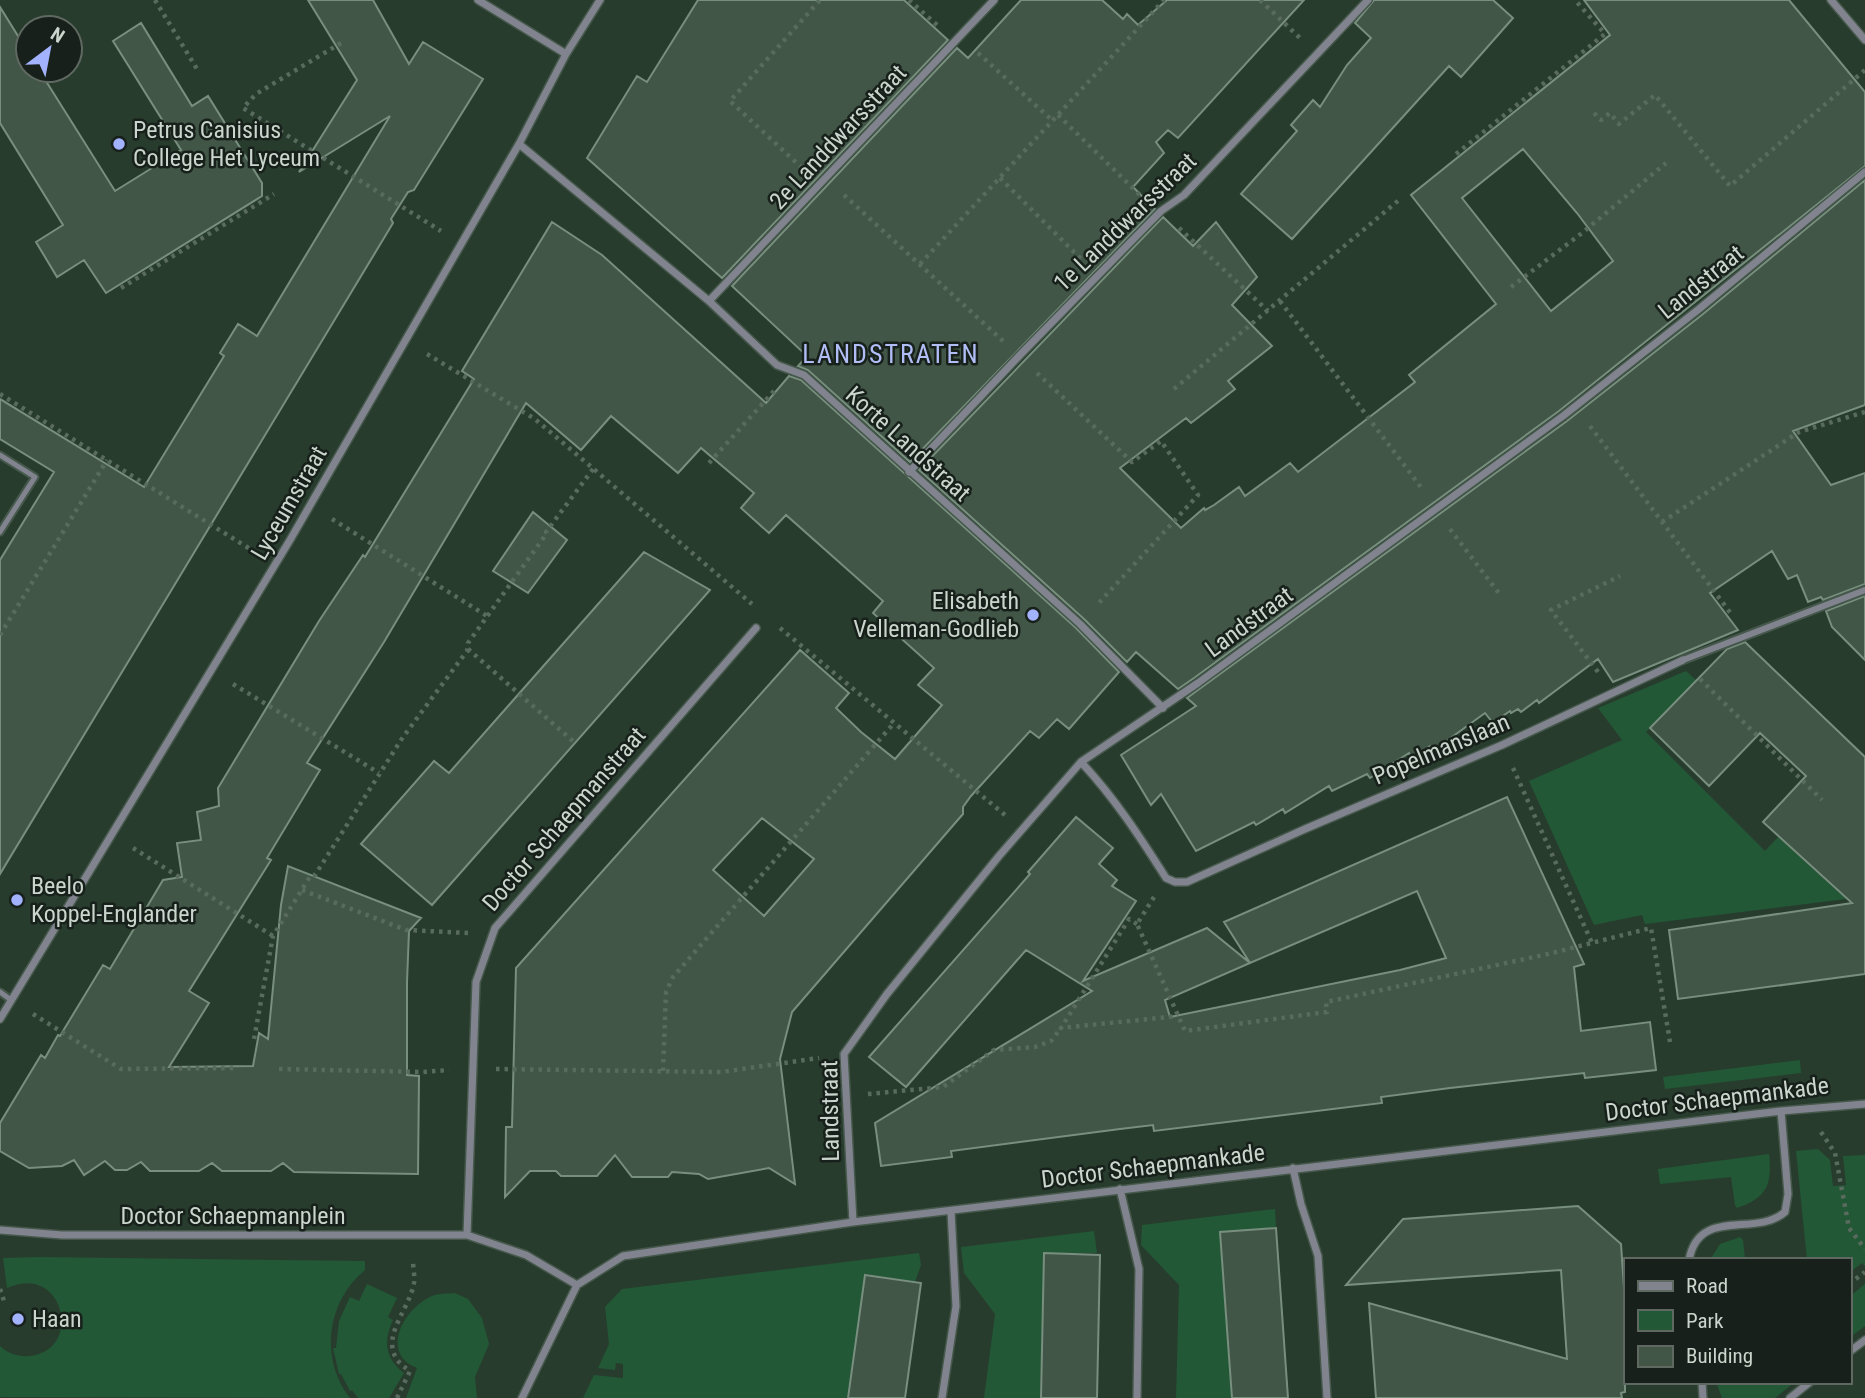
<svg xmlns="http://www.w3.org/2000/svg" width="1865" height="1398" viewBox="0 0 1865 1398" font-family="'Roboto Condensed',sans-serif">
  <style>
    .green { fill: #225836 }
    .building { fill: #415647; stroke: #788e7e; stroke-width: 2; fill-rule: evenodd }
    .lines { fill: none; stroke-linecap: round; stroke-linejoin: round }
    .service-casing { stroke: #45584b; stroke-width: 9 }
    .pedestrian-casing { stroke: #45584b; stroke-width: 10 }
    .minor-casing { stroke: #45584b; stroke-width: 10 }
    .path { stroke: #596a5e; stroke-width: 4.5; stroke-dasharray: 3.5 5; stroke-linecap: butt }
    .service { stroke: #81848f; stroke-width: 5 }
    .pedestrian { stroke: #81848f; stroke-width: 6 }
    .minor { stroke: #81848f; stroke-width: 7 }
    .poi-dot { fill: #a2b2fd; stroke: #17201a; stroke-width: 2.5 }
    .labels { text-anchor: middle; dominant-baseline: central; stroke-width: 5; stroke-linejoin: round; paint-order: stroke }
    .poi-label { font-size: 24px; fill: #cad6cd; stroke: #17201a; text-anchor: start }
    .street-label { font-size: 24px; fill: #cad6cd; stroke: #17201a }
    .neighbourhood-label { font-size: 26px; letter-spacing: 2px; fill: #b1bef6; stroke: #17201a }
  </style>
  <rect width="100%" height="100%" fill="#283c2e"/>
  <path class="green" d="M1686 671 1697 681 1646 732 1765 851 1778 837 1846 899 1645 924 1642 915 1594 925 1529 781 1622 740 1598 708Z
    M1800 1060 1801 1073 1665 1089 1663 1077Z
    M1818 1149 1830 1160 1833 1186 1846 1185 1843 1156 1865 1155V1266L1862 1263 1849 1273V1260H1807L1796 1151Z
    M1769 1154C1772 1184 1768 1198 1737 1208L1735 1205 1731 1177 1660 1184 1658 1169Z
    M1275 1209 1276 1227 1220 1233 1232 1398H1176L1179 1285 1141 1245 1142 1225Z
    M1094 1231 1097 1253H1044L1040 1398H984L995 1314 964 1273 961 1247Z
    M1740 1237 1743 1240 1745 1260H1710L1720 1244Z
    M919 1253 921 1265 915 1282 866 1274 847 1398H583L594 1375 623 1378V1364L616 1363 615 1370 598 1368 609 1344 605 1307 622 1289Z
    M40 1257 365 1261V1270C327 1301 319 1359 350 1398L0 1397V1346C8 1354 19 1357 30 1356 84 1350 64 1262 7 1288L3 1258Z
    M367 1284 397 1298 388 1317 393 1320C383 1341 385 1358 404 1373L389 1398H358L352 1390 350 1391 341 1374H339L333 1348H336L339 1321 350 1297 359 1301Z
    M1865 1284V1326L1849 1338V1297Z
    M455 1293 468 1299 482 1318 489 1344 475 1377 477 1398H406L417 1368C379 1353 404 1308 432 1296 439 1293 447 1294 455 1293Z
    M1716 1382H1795L1775 1398H1722Z"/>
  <path class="building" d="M308 0H373L409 64 423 42 483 79 414 190 408 192 391 219 393 223 384 238 0 874V560L54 472 0 439V399L144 487 224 356 220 353 238 324 257 336 390 116 299 172 357 80Z
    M698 0H904L948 40 722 278 587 158 637 76 647 82Z
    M1021 0H1102L1123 19 1127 14 1138 25 1167 0H1304L1178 138 1168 130 1156 142 1164 153 1133 187 1155 209 910 462 808 370 798 366 807 356 732 286 957 48 968 58Z
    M1374 0H1493L1513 18 1461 77 1449 66 1292 239 1241 194 1297 131 1291 125 1313 100 1320 107 1347 65 1371 38 1355 23Z
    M1584 0H1789L1865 92V166L1559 411 1194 678 1178 689 1136 652 1127 662 1084 619 919 470 1163 217 1193 246 1216 222 1257 277 1232 305 1272 346 1228 381 1235 389 1191 423 1186 418 1120 468 1181 528 1204 508 1205 510 1214 505 1239 487 1245 496 1290 463 1298 472 1415 382 1409 375 1496 304 1411 195 1610 35ZM1523 149 1577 213 1613 261 1551 311 1462 198Z
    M0 7 28 52V70H39L115 191 181 150 113 41 141 23 192 106 208 96 262 183V196L106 293 84 260 57 277 36 242 63 225 0 123Z
    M1865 180V405L1793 431 1831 485 1865 473V584L1823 600 1821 597 1808 602 1797 575 1788 579 1772 551 1710 593 1738 630 1613 682 1598 659 1539 703 1537 700 1521 712 1518 709 1511 713 1510 711 1493 723 1485 713 1434 750 1430 746 1413 759 1409 753 1370 778 1367 774 1332 791 1329 786 1285 813 1283 809 1256 825 1254 822 1196 851 1161 794 1151 805 1121 755 1196 706 1187 698 1567 421 1703 314Z
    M552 222 602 255 766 403 789 376 801 380 1076 628 1119 672 1069 729 1057 719 1039 738 1030 731 971 796 963 807V814L956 822 792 1012 780 1059 795 1184 769 1168 708 1179 699 1174 672 1172 668 1177H632L615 1155 597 1176H561L556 1171H530L505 1197 506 1127H512L516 968 800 650 849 693 836 708 861 732 895 759 942 705 918 685 934 668 873 613 883 601 786 515 769 533 741 508 754 493 701 448 678 473 611 416 581 450 526 403 384 642 307 763 320 770 267 858 271 860 189 991 209 1003 169 1067 253 1066 259 1033 268 1039 281 905 288 866 421 918 409 931 407 982V1075L419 1076 418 1174 294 1172 283 1163 271 1171H222L212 1163 199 1171H150L141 1162 127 1170H115L105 1161 84 1175 74 1160 62 1166 29 1168 0 1151V1123L41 1055 45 1058 58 1035 60 1036 103 965 110 969 163 880 182 877 177 843 201 840 197 812 219 806 218 788 319 621 363 555 365 557 474 379 462 371ZM762 818 814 859 764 916 713 870Z
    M533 512 567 540 528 593 493 571Z
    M644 552 710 590 432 905 361 844 434 761 449 773Z
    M1865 596V660L1832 627 1826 611Z
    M1745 642 1865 757V974L1678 999 1669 930 1852 903 1763 822 1806 776 1760 733 1709 786 1650 728 1727 649Z
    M1507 797 1584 964 1574 967 1581 1031 1650 1022 1656 1070 1585 1078 1584 1073 1450 1088 1381 1097 1382 1103 1154 1131 1153 1125 1120 1129 951 1151 952 1157 881 1166 875 1123 1092 991 1026 950 906 1087 869 1057 1030 874 1028 872 1076 817 1113 848 1099 864 1117 880 1112 886 1136 901 1083 981 1207 928 1250 963 1165 1000 1170 1017 1400 970 1446 958 1417 891 1250 963 1224 922Z
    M1578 1206 1621 1244 1625 1303V1392L1621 1393 1622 1398H1376L1369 1303 1567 1359 1561 1270 1346 1285 1403 1219Z
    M1276 1228 1288 1398H1232L1220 1232Z
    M1044 1253 1100 1255 1097 1398H1041Z
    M865 1275 921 1283 905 1398H848Z"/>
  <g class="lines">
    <g class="service-casing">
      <path id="service" d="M0 455 35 477 0 532
        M0 992 11 1000"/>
    </g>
    <g class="pedestrian-casing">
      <path id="pedestrian" d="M1683 660 1865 590"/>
    </g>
    <g class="minor-casing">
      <path id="minor" d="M478 0 566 54
        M1831 0 1865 40
        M519 144 709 301 777 365 804 375 1080 624 1163 708
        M709 301 994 0
        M909 472 1019 356 1161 211 1184 195 1368 0
        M1081 762C1114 797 1140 837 1166 878L1175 882H1187L1305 829 1502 745 1683 660
        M0 1019 290 540 519 144 566 54 600 0
        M1293 1168 1301 1204 1318 1256 1327 1398
        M1120 1189 1139 1269 1137 1398
        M853 1222 844 1054 887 994 999 856 1081 762 1198 683 1563 416 1699 309 1865 172
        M0 1230 62 1235H467L526 1255 577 1285
        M467 1235 476 982 495 928 756 628
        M1689 1260C1699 1206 1755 1238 1785 1212L1788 1194 1781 1111
        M577 1285 623 1256 853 1222 1781 1111 1865 1104
        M1849 1352 1865 1340
        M1702 1382 1703 1398
        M522 1398 577 1285
        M942 1398 956 1306 951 1211
        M1790 1398 1810 1382"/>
    </g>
    <path class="path" d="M155 0 197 69
      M909 0 937 25
      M1260 0 1300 38
      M341 43 256 94 243 108 441 231
      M978 53 1053 121
      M1594 113 1601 120 1610 113 1619 124 1655 95 1730 186 1865 70
      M1058 115 1143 198
      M1456 154 1605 34 1575 0
      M802 168 730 101 820 0
      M1000 178 1081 259
      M844 195 1003 341
      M1179 228 1268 311
      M920 264 1164 0
      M1511 287 1582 233 1666 163
      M121 288 274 194
      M1280 301 1423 490
      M427 354 535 419 752 604
      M1037 373 1132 462 1161 441 1198 495 1097 605
      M1174 389 1399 200
      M0 394 255 552
      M1590 426 1732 615
      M709 463 774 391
      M332 519 487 616
      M1662 522 1799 432 1865 412
      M1450 529 1501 596
      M780 628 1005 815
      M0 635 107 460
      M468 649 574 742
      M1598 672 1551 610 1620 576
      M1700 679 1822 800
      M233 684 379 773
      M1513 768 1592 943
      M133 848 273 936
      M302 890 406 930 469 933
      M1154 897 1137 924 1185 1031 1327 1012 1326 1002 1548 954 1651 928 1670 1042
      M1137 924 1129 919 1061 1028 1178 1016
      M33 1014 121 1069 237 1068
      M254 1039 273 936 311 875H315L403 737 467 651 468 643 547 533 546 532 593 469
      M279 1069 422 1072 449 1070
      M496 1069 721 1072 819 1058
      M663 1071 666 992 673 977 894 723
      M868 1094 943 1087 994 1050 1035 1047 1051 1041 1061 1028
      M1821 1132 1835 1153 1849 1228 1865 1249
      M1849 1284 1865 1272
      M0 1289 5 1304
      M397 1398 410 1371C370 1346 409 1313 414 1283 415 1276 413 1268 413 1261"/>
    <use href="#service" class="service"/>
    <use href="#pedestrian" class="pedestrian"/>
    <use href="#minor" class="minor"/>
  </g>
  <g class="poi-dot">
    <circle cx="119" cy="144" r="7"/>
    <circle cx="1033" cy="615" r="7"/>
    <circle cx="17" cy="900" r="7"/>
    <circle cx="18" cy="1319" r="7"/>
  </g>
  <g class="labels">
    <g class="poi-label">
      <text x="133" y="130">Petrus Canisius<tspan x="133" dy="28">College Het Lyceum</tspan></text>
      <text x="1019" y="601" text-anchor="end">Elisabeth<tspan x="1019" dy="28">Velleman-Godlieb</tspan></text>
      <text x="31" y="886">Beelo<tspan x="31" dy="28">Koppel-Englander</tspan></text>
      <text x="32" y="1319">Haan</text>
    </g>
    <g class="street-label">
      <text transform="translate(838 137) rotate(-47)">2e Landdwarsstraat</text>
      <text transform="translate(1125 222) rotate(-44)">1e Landdwarsstraat</text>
      <text transform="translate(1701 282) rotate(-39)">Landstraat</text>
      <text transform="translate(908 444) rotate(42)">Korte Landstraat</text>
      <text transform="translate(289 503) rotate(-60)">Lyceumstraat</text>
      <text transform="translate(1249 622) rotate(-36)">Landstraat</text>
      <text transform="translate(1441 749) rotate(-23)">Popelmanslaan</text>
      <text transform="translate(564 819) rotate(-49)">Doctor Schaepmanstraat</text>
      <text transform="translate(1717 1099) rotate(-7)">Doctor Schaepmankade</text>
      <text transform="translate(830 1111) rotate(-91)">Landstraat</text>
      <text transform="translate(1153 1166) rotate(-7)">Doctor Schaepmankade</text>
      <text x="233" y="1216">Doctor Schaepmanplein</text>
    </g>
    <g class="neighbourhood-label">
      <text x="891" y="354">LANDSTRATEN</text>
    </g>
  </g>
  <rect x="1624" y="1258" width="228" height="126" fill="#17201a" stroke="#5f6962" stroke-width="2"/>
  <rect x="1638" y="1281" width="35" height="10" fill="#81848f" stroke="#5f6962" stroke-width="2"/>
  <text x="1686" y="1293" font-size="21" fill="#cad6cd">Road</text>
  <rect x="1638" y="1310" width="35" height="21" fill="#225836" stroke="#5f6962" stroke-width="2"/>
  <text x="1686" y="1328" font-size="21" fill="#cad6cd">Park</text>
  <rect x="1638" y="1346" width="35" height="21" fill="#415647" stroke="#5f6962" stroke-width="2"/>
  <text x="1686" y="1363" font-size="21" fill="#cad6cd">Building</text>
  <g transform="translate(49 49) rotate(32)"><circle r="33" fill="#17201a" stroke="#5f6962" stroke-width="2"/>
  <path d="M0-5L12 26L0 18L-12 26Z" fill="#a2b2fd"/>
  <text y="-10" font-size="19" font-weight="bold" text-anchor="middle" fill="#cad6cd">N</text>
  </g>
</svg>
